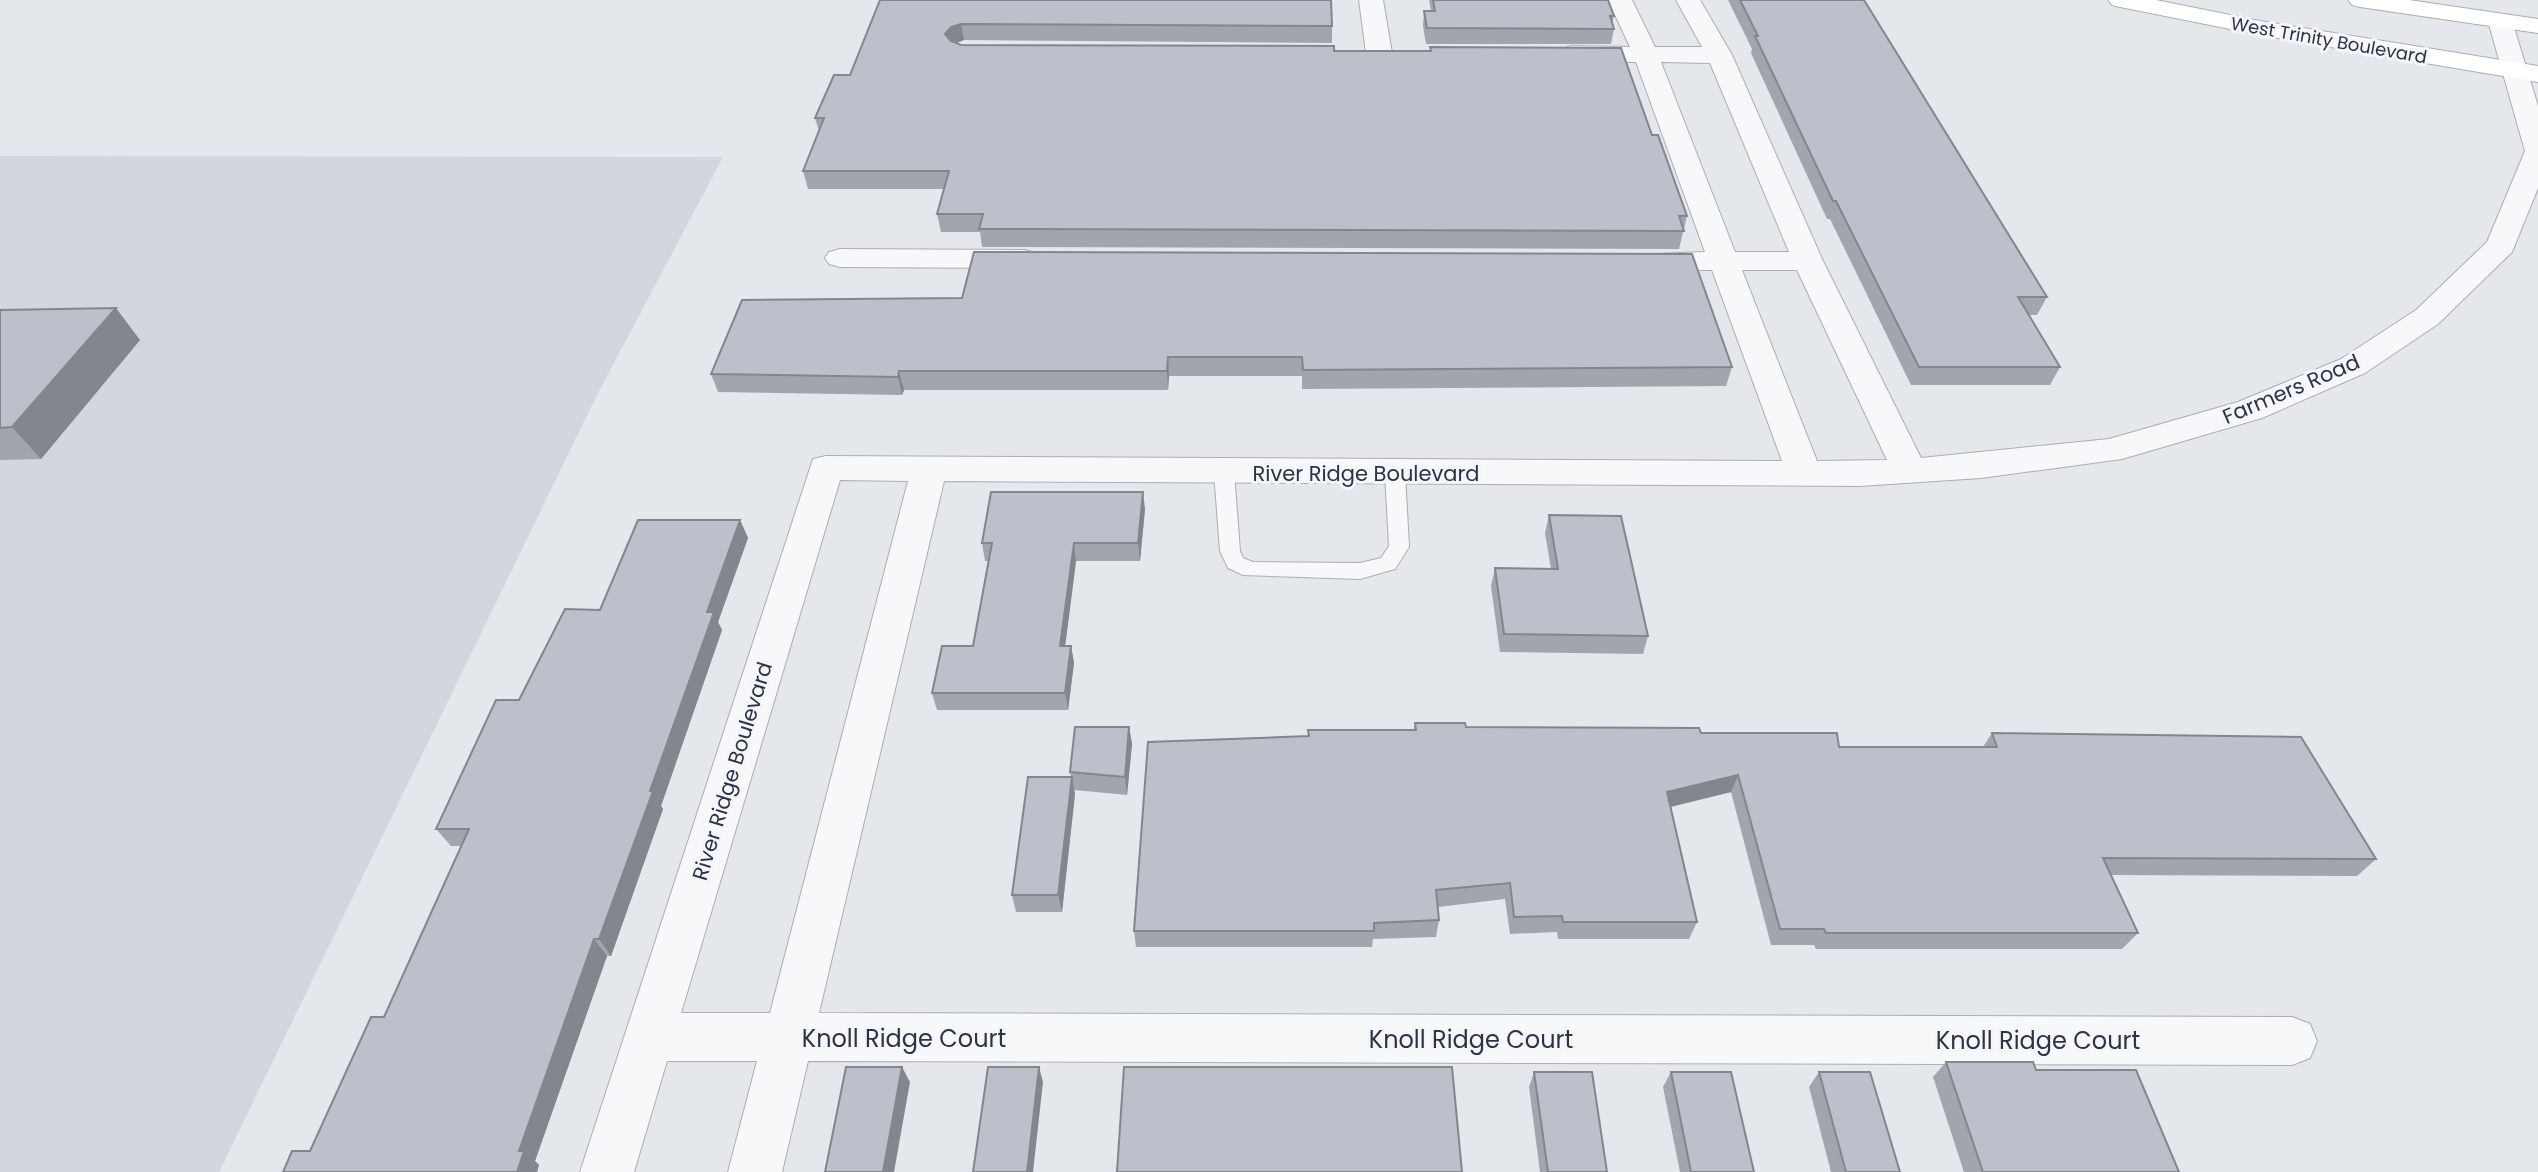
<svg xmlns="http://www.w3.org/2000/svg" width="2538" height="1172" viewBox="0 0 2538 1172" font-family="Poppins,sans-serif">
  <style>
    .built { fill: #d2d6de }
    .lines { fill: none; stroke-linecap: round; stroke-linejoin: round }
    .lane-casing { stroke: #a9aeb7; stroke-width: 2 }
    .street-casing { stroke: #a9aeb7; stroke-width: 2 }
    .secondary-casing { stroke: #a9aeb7; stroke-width: 2 }
    .lane { fill: #f7f8fa; fill-rule: evenodd }
    .street { fill: #f7f8fa; fill-rule: evenodd }
    .secondary { fill: #fff; fill-rule: evenodd }
    .wall { fill: #a1a5ae }
    .shaded-wall { fill: #83868d }
    .building { fill: #bbc0ca; stroke: #83868d; stroke-width: 2 }
    .labels { text-anchor: middle; dominant-baseline: central; stroke-width: 6; stroke-linejoin: round; paint-order: stroke }
    .far-street-label { font-size: 18px; fill: #2b3445; stroke: #f4f6f9 }
    .street-label { font-size: 21px; fill: #2b3445; stroke: #f4f6f9 }
    .near-street-label { font-size: 24px; fill: #2b3445; stroke: #f4f6f9 }
  </style>
  <rect width="100%" height="100%" fill="#e4e7ec"/>
  <path class="built" d="M0 156 723 157 596 397 219 1172H0Z"/>
  <g class="lines">
    <g class="lane-casing">
      <path id="lane" d="M1224 465 1234 472 1240 551 1243 558 1253 562 1360 563 1381 558 1389 546 1385 473 1395 466 1405 473 1409 547 1395 569 1360 579 1243 575 1228 568 1220 551 1214 472Z"/>
    </g>
    <g class="street-casing">
      <path id="street" d="M1359 0H1383L1392 53 1388 58H1370L1366 53Z
        M1608 0H1632L1655 47H1702L1676 0H1700L1732 55 1823 261 1921 458 2109 439 2238 402 2341 359 2416 310 2487 242 2525 151 2488 21 2491 16H2509L2512 21 2538 106V188L2512 252 2438 324 2365 373 2262 418 2122 459 1981 478 1860 486 944 481 819 1013 2292 1017 2310 1024 2317 1041 2310 1058 2292 1065 808 1061 782 1172H728L757 1061H667L634 1172H580L813 459 826 456 1782 461 1712 270H1642L1631 267 1627 261 1631 255 1705 252 1636 62H1571L1562 59 1558 54 1562 49 1571 46 1630 47ZM1661 62 1710 63 1789 252H1735ZM1742 270H1797L1887 460 1817 461ZM840 480 908 481 770 1013H681Z
        M840 249 1025 250 1036 253 1040 259 1036 265 1025 268 840 267 829 264 825 258 829 252Z"/>
    </g>
    <g class="secondary-casing">
      <path id="secondary" d="M2108 0H2156L2260 21 2538 66V82L2260 35 2120 7 2112 5Z
        M2348 0H2409L2538 19V33L2360 7 2352 5Z"/>
    </g>
    <use href="#lane" class="lane"/>
    <use href="#street" class="street"/>
    <use href="#secondary" class="secondary"/>
  </g>
  <path class="wall" d="M880 0 1332 26V43L964 40 956 43 961 45 1334 51H1430V47L1652 135 1687 216 1679 249 982 247 980 232H941L937 214 944 189H808L803 171 819 131 815 118 850 75Z
    M1429 0H1608L1614 16 1612 24 1614 29 1611 44H1426L1423 26 1424 11H1431Z
    M1728 0H1864L2047 297 2037 315H2029L2060 367 2050 385H1911L1830 219H1827L1751 53 1752 49Z
    M742 300 1732 367 1726 386 1302 389V376H1169L1168 390H904L902 395 718 392 711 374Z
    M0 310 140 340 41 459 0 460Z
    M1145 509 1140 561H1076L1065 646H1071L1074 663 1068 710H937L932 693 973 646 988 561H985L982 543Z
    M1549 515 1648 636 1643 654 1500 652 1491 586 1495 568 1551 569 1545 533Z
    M740 520 748 538 718 622 722 630 661 806 663 809 611 956H607L535 1161 539 1165 310 1151 384 1017 461 846H451L436 829 519 700Z
    M1415 723 1466 727 1701 733 1839 747H1983L1992 733 2376 859 2357 876 2111 875 2138 933 2122 949H1816L1814 945H1771L1731 792 1671 807 1697 922 1689 939H1558L1557 932 1510 934 1505 899 1438 907 1439 920 1436 937 1373 939 1372 947H1136L1134 931 1414 730Z
    M1129 727 1132 744 1127 795 1074 790 1075 794 1062 912H1016L1012 895 1071 777 1070 772Z
    M1946 1062 2036 1070 2179 1172H1964L1933 1077Z
    M1534 1072 1607 1172H1540L1529 1087Z
    M1671 1072 1754 1172H1680L1663 1087Z
    M1819 1072 1900 1172H1831L1809 1087Z"/>
  <path class="shaded-wall" d="M961 24 964 40 954 44 948 51 945 34 951 27Z
    M116 308 140 340 41 459 12 427Z
    M1168 357 1169 376 1168 390 1167 371Z
    M899 371 904 390 902 395 898 377Z
    M1143 492 1145 509 1140 561 1138 543Z
    M740 520 748 538 718 622 722 630 661 806 663 809 611 956 599 939 650 791 707 612Z
    M1074 543 1076 561 1063 663 1060 646Z
    M1071 646 1074 663 1068 710 1065 693Z
    M1129 727 1132 744 1127 795 1125 777Z
    M1738 775 1731 792 1661 809 1667 792Z
    M1072 777 1075 794 1062 912 1058 895Z
    M594 939 607 956 535 1161 539 1165 537 1172H517L519 1151Z
    M902 1067 910 1082 894 1172H883Z
    M1039 1067 1043 1082 1033 1172H1027Z"/>
  <path class="building" d="M880 0H1331L1332 26 961 24 951 27 945 34 951 41 961 45 1334 46V51H1431L1430 47 1621 48 1652 135H1658L1687 216H1679L1684 231 979 229 983 214H937L949 171H803L824 118H815L834 75H850Z
    M1433 0H1608L1614 16H1610L1614 29 1427 28 1424 11H1435Z
    M1740 0H1864L2047 297H2018L2060 367H1919L1836 201H1833L1755 36H1758Z
    M974 252 1692 254 1732 367 1303 370 1302 357H1168L1167 371H899L898 377 711 374 742 300 962 298Z
    M116 308 12 427 0 428V310Z
    M991 492H1143L1138 543H1074L1060 646H1071L1065 693H932L942 646H973L992 543H982Z
    M1549 515 1621 516 1648 636 1504 634 1495 568 1558 569Z
    M638 520H740L707 612H714L650 791H653L599 939H594L519 1151H524L517 1172H283L292 1151H310L371 1017H384L469 829H436L496 700H519L565 609 600 610Z
    M1415 723H1465L1466 727 1699 728 1701 733H1837L1839 747H1997L1992 733 2301 737 2376 859 2103 858 2138 933H1826L1824 929H1780L1738 775 1667 792 1697 922H1563L1562 916 1514 917 1510 883 1436 890 1439 920 1374 923V931H1134L1148 742 1309 736 1308 730H1416Z
    M1075 727H1129L1125 777 1070 772Z
    M1028 777H1072L1058 895H1012Z
    M1946 1062H2033L2036 1070H2136L2179 1172H1983Z
    M846 1067H902L883 1172H825Z
    M988 1067H1039L1027 1172H973Z
    M1124 1067H1452L1462 1172H1117Z
    M1534 1072H1592L1607 1172H1548Z
    M1671 1072H1731L1754 1172H1691Z
    M1819 1072H1870L1900 1172H1846Z"/>
  <g class="labels">
    <g class="far-street-label">
      <text transform="translate(2329 40) rotate(10)">West Trinity Boulevard</text>
    </g>
    <g class="street-label">
      <text transform="translate(2291 389) rotate(-23)">Farmers Road</text>
      <text x="1366" y="473">River Ridge Boulevard</text>
      <text transform="translate(732 771) rotate(-73)">River Ridge Boulevard</text>
    </g>
    <g class="near-street-label">
      <text x="904" y="1038">Knoll Ridge Court</text>
      <text x="1471" y="1039">Knoll Ridge Court</text>
      <text x="2038" y="1040">Knoll Ridge Court</text>
    </g>
  </g>
</svg>
